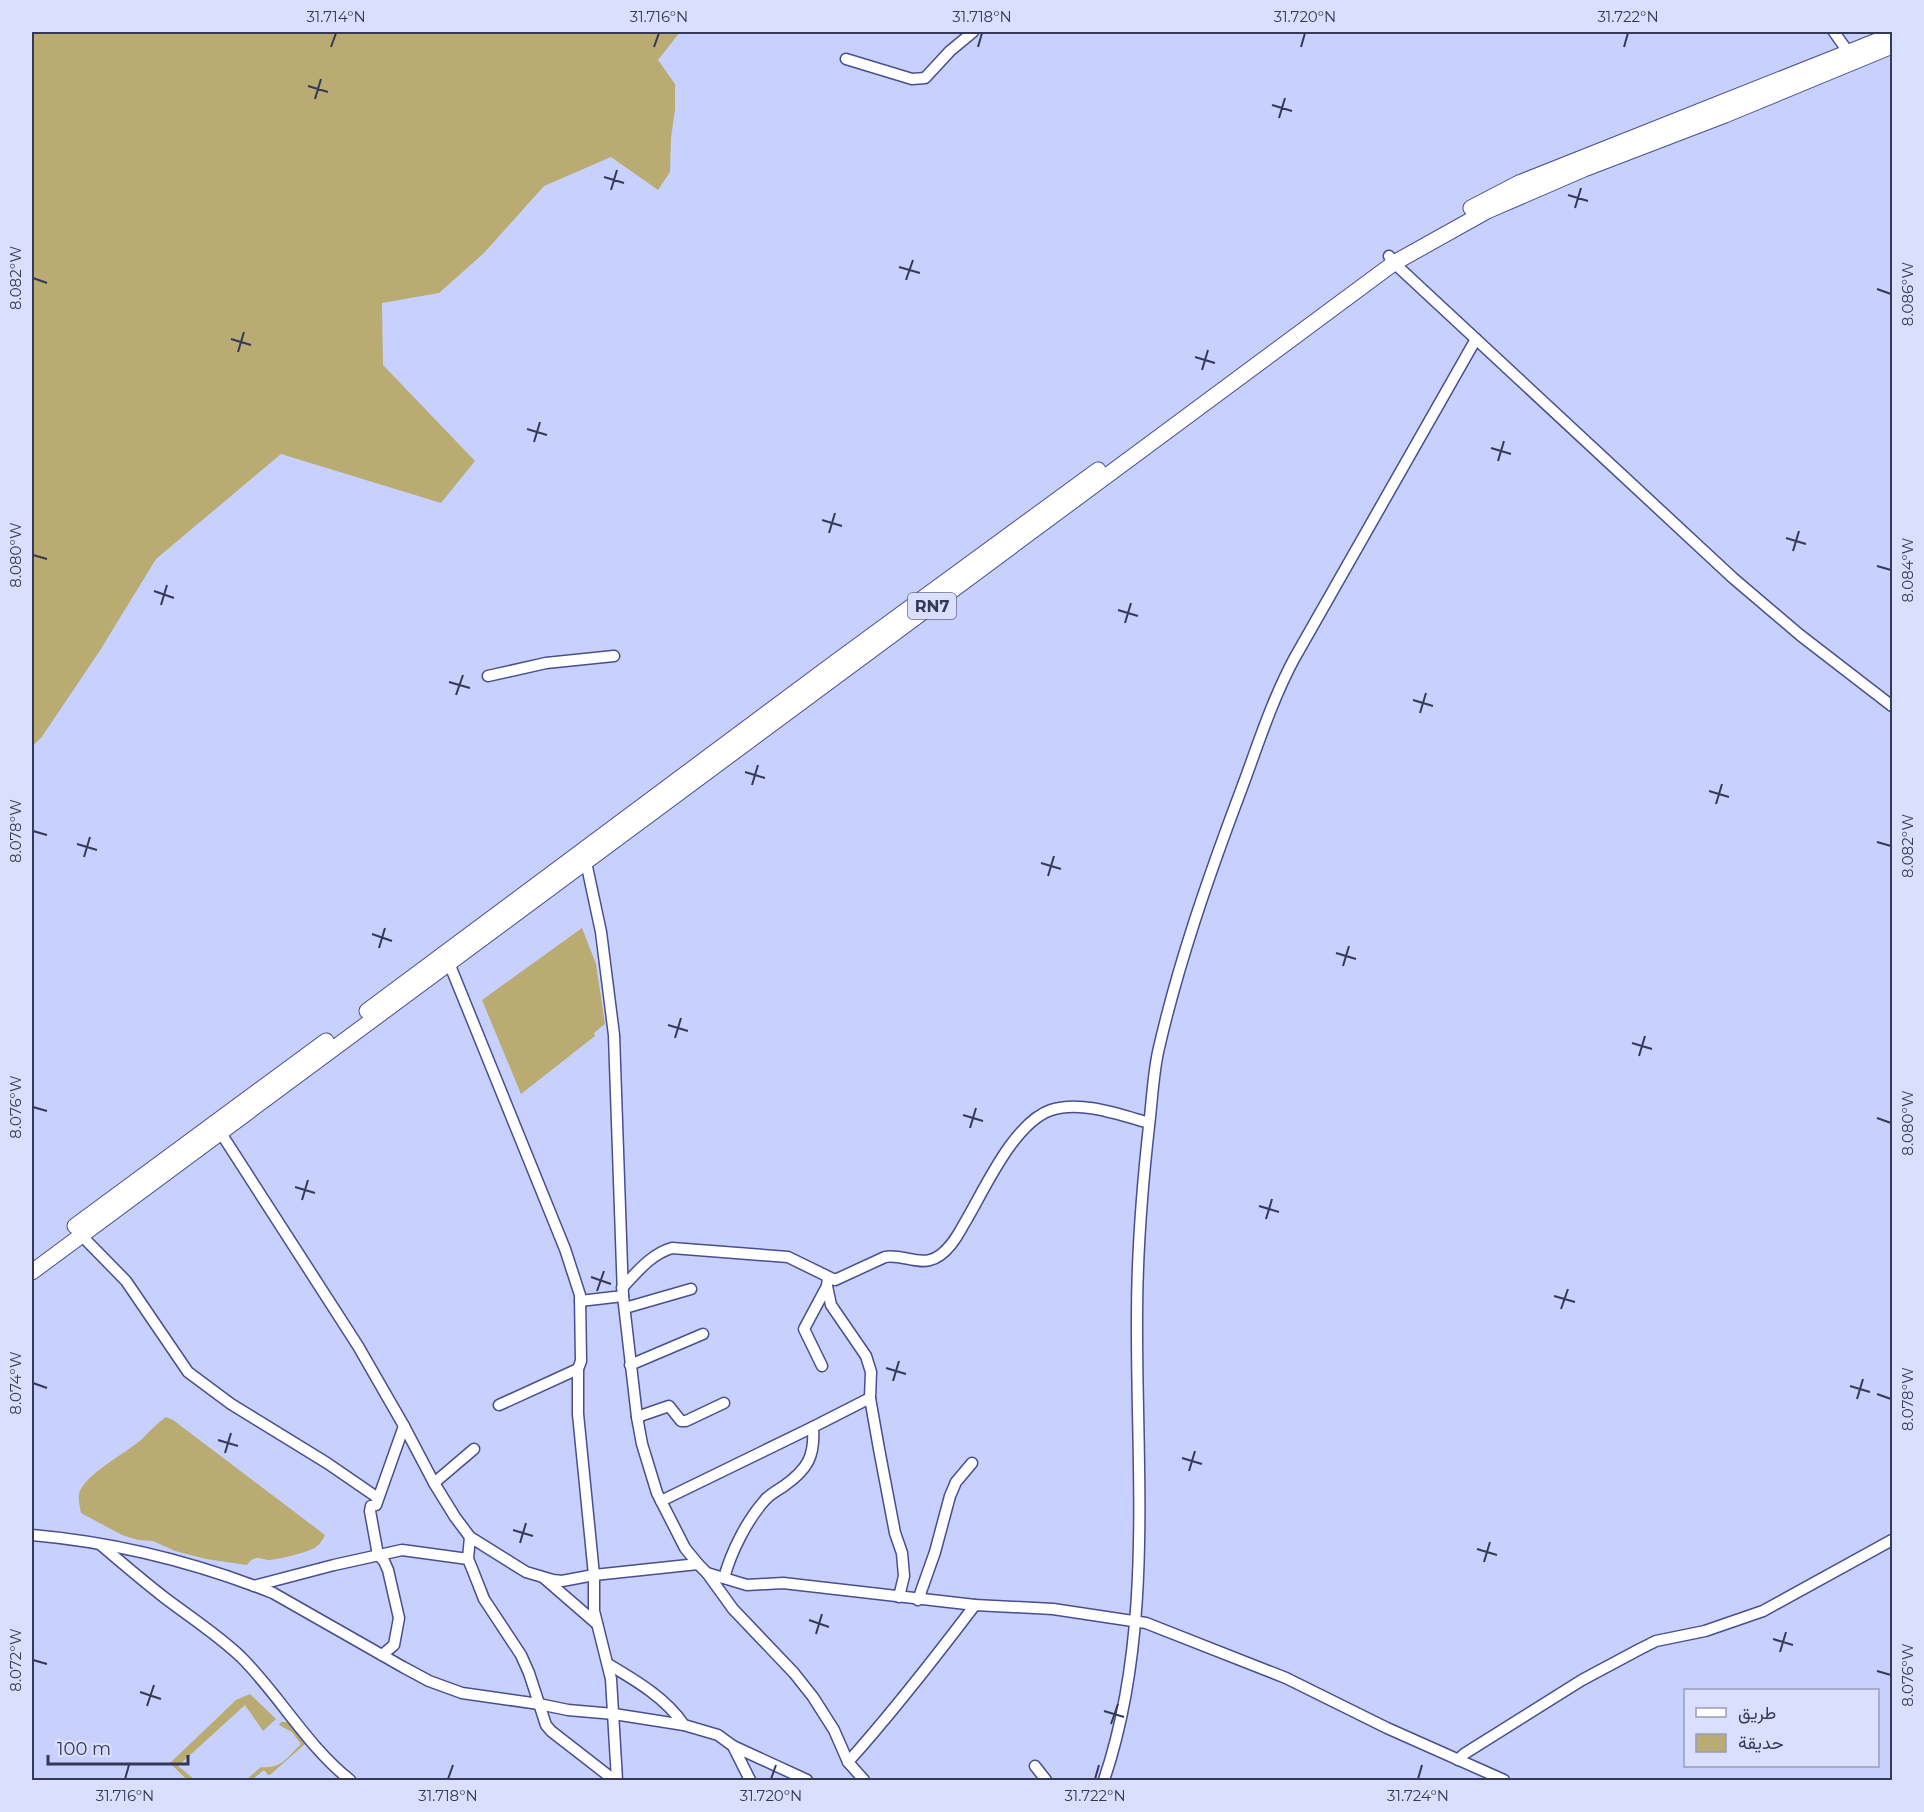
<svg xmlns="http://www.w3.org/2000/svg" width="1924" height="1812" viewBox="0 0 1924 1812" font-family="Montserrat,Vazirmatn,sans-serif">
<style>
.green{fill:#b9ab71}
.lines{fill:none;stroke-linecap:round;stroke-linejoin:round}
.minor-casing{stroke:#474f8f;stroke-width:13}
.highway-casing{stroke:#474f8f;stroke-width:17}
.minor{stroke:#fff;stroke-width:10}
.highway{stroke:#fff;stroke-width:15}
.ticks{fill:none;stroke:#343956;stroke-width:2}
.labels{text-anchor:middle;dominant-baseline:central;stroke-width:5;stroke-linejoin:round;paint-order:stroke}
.shield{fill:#d9dffd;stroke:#666b88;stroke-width:1.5}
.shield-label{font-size:16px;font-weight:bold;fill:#343956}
.neatline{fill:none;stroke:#343956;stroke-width:2}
.ticks-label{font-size:15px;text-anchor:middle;fill:#343956}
</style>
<rect width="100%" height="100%" fill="#c8d1fd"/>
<g class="green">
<polygon points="32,32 680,32 658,60 675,84 675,110 671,138 670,172 658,190 611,157 544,186 483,254 439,293 382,303 383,365 475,461 441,503 281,454 156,559 99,652 41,738 32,746"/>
<polygon points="582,928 596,964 605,1024 594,1033 595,1036 521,1094 482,1000"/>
<path d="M166,1417L173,1420L325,1535C323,1539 320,1544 316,1547C310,1552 276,1560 268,1560C258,1558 255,1555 247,1565L206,1559L175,1551L153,1541L138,1540L122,1535L81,1513C80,1507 78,1499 79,1494C83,1475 128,1452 142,1439C150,1431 156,1424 166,1417Z"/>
<polygon points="250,1694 276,1719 263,1731 245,1705 178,1766 194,1779 193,1780 187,1780 170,1763 236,1700"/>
<path d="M281,1722H289L305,1744L271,1774L268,1775L264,1770L252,1780H246L261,1767C282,1769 287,1757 301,1744L292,1732L279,1725Z"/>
</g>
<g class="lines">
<defs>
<g id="minor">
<polyline points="1834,32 1849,53"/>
<polyline points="846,59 912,79 925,78 950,51 973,32"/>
<polyline points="1389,256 1394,263 1733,578 1800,635 1892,706"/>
<polyline points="488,676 546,663 614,656"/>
<polyline points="586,862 601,932 614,1035 623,1296 637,1417 642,1444 657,1493 685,1548 698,1564 707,1573 747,1585 783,1583 975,1605 1053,1609 1146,1623 1286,1678 1387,1728 1504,1780"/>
<polyline points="449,963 565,1249 580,1295 581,1361 578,1369 578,1414 594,1575 594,1611 611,1679 617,1780"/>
<polyline points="217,1127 358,1346 404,1426 434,1483 455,1517 470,1537 526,1572 553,1580 562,1581 594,1575 698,1564"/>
<polyline points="81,1235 126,1281 188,1372 231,1404 327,1463 378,1498"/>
<polyline points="828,1278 827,1286 831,1305 866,1356 871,1372 870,1398 879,1449 895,1533 902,1553 904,1576 899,1597"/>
<path d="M622,1288C637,1272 651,1254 672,1248L788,1257L835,1280L885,1257C900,1254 916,1264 930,1260C946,1256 957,1237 964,1224C984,1191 1013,1123 1051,1110C1081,1100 1121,1115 1149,1123"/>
<polyline points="580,1301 623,1296"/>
<polyline points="625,1308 691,1289"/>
<polyline points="630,1365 703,1334"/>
<polyline points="822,1366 804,1329 827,1286"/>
<polyline points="499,1405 578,1369"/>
<polyline points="637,1417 669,1406 681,1421 686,1421 724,1403"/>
<polyline points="434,1483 474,1449"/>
<polyline points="661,1501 813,1427"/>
<path d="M32,1535C113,1542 197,1563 273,1593L403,1667L429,1681L462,1693L539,1704L568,1710L614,1714L684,1725L718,1735L733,1746L807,1780"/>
<polyline points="470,1537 468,1559 473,1571 484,1599 521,1655 529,1673 546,1725 551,1731 614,1780"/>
<path d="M101,1545C122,1563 143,1581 165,1598C190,1617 218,1635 241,1657C280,1696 307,1746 350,1780"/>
<polyline points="707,1573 733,1609 794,1673 813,1697 834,1730 848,1762 864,1780"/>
<polyline points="544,1578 597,1624"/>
<path d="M724,1578C731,1552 747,1520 765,1500C770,1494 778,1490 784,1486C808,1469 815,1456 813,1427L870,1398"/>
<polyline points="254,1586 334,1565 402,1550 468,1559"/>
<polyline points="918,1600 935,1552 950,1496 956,1482 972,1463"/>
<polyline points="382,1655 394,1645 399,1618 388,1570 384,1561 378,1555 370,1511 371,1506 376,1505 404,1426"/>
<path d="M608,1664C635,1680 666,1698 684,1725"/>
<polyline points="733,1746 750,1780"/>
<polyline points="1458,1760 1464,1754 1582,1680 1640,1649 1656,1641 1705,1631 1763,1611 1892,1540"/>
<path d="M848,1762C893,1712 934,1659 975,1605"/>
<polyline points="1035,1766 1046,1780"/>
<path d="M1104,1780C1154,1632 1136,1470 1137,1316C1137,1253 1142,1189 1149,1126C1152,1101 1153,1076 1158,1052C1178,964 1208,878 1240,793C1257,748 1271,702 1294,659L1476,339"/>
</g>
<g id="highway">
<polyline points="1471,208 1519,183 1892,35"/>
<polyline points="367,1011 837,661 1098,470"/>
<polyline points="75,1226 326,1041"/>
<polyline points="32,1272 1394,263 1487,211 1584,169 1725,115 1892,46"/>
</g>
</defs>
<use href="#minor" class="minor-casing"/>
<use href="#highway" class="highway-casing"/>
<use href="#minor" class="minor"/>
<use href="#highway" class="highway"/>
</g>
<path class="ticks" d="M331,47L336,33M654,47L659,33M978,47L982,33M1301,47L1305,33M1624,47L1628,33M308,86L328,92M315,99L321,79M1272,105L1292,111M1279,118L1285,98M604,177L624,183M611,190L617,170M1568,195L1588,201M1575,208L1581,188M899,267L920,273M33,278L47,283M906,280L913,260M1877,289L1891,294M231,339L251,345M238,352L244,332M1195,357L1215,363M1202,370L1208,350M527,429L547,435M534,442L540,422M1491,448L1511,454M1498,461L1504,441M822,520L842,526M829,533L835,513M1786,538L1806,544M1793,551L1799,531M33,555L47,559M1877,566L1891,570M154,591L174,598M161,605L167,585M1118,610L1138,616M1125,623L1131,603M449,682L470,688M456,695L463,675M1413,700L1433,706M1420,713L1426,693M745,772L765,778M752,785L758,765M1709,791L1729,797M1716,804L1722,784M33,831L47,835M1877,842L1891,846M77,844L97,850M84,857L90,837M1041,863L1061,869M1048,876L1054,856M372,934L392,941M379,948L385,928M1336,953L1356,959M1343,966L1349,946M668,1025L688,1031M675,1038L681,1018M1632,1043L1652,1049M1639,1056L1645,1036M33,1107L47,1111M963,1115L983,1121M1877,1118L1891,1123M970,1128L976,1108M295,1187L315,1193M302,1200L308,1180M1259,1206L1279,1212M1266,1219L1272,1199M591,1277L611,1284M597,1291L604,1271M1554,1296L1575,1302M1561,1309L1568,1289M886,1368L906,1374M893,1381L899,1361M33,1383L47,1388M1850,1386L1870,1392M1877,1394L1891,1399M1857,1399L1863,1379M218,1440L238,1446M225,1453L231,1433M1182,1458L1202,1464M1189,1471L1195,1451M513,1530L533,1536M520,1543L526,1523M1477,1549L1497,1555M1484,1562L1490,1542M809,1620L829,1627M816,1634L822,1614M1773,1639L1793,1645M1780,1652L1786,1632M33,1660L47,1664M1877,1671L1891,1675M140,1692L161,1699M147,1706L154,1685M1104,1711L1124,1717M1111,1724L1118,1704M125,1779L129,1765M448,1779L453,1765M771,1779L776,1765M1095,1779L1099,1765M1418,1779L1422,1765"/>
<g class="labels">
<rect class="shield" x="908" y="593" width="48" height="26" rx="4.5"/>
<g class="shield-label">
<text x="932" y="606">RN7</text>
</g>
</g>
<rect width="1924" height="1812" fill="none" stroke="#d9dffd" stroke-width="66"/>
<rect x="1684" y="1689" width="195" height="78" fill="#d9dffd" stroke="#979dba" stroke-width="1.5"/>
<rect x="1696" y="1708" width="30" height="9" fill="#ffffff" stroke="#979dba" stroke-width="1.5"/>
<text x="1738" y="1719" font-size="18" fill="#343956">طريق</text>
<rect x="1696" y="1734" width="30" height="18" fill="#b9ab71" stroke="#979dba" stroke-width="1.5"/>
<text x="1738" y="1749" font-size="18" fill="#343956">حديقة</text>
<path d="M48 1755v9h140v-9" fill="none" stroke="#343956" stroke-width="3"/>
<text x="57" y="1755" font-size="18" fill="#343956" stroke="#d9dffd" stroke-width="4.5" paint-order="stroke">100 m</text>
<rect x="33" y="33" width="1858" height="1746" class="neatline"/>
<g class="ticks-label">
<text x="336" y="22">31.714°N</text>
<text x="659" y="22">31.716°N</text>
<text x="982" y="22">31.718°N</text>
<text x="1305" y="22">31.720°N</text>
<text x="1628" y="22">31.722°N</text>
<text transform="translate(16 278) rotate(-90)" y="5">8.082°W</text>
<text transform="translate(1908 294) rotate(-90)" y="5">8.086°W</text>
<text transform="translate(16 555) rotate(-90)" y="5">8.080°W</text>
<text transform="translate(1908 570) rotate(-90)" y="5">8.084°W</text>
<text transform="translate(16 831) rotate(-90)" y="5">8.078°W</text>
<text transform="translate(1908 846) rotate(-90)" y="5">8.082°W</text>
<text transform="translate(16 1107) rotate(-90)" y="5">8.076°W</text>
<text transform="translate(1908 1123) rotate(-90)" y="5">8.080°W</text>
<text transform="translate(16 1383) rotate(-90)" y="5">8.074°W</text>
<text transform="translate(1908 1399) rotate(-90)" y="5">8.078°W</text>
<text transform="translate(16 1660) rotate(-90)" y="5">8.072°W</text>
<text transform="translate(1908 1675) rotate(-90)" y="5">8.076°W</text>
<text x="125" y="1801">31.716°N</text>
<text x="448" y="1801">31.718°N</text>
<text x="771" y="1801">31.720°N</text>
<text x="1095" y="1801">31.722°N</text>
<text x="1418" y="1801">31.724°N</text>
</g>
</svg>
